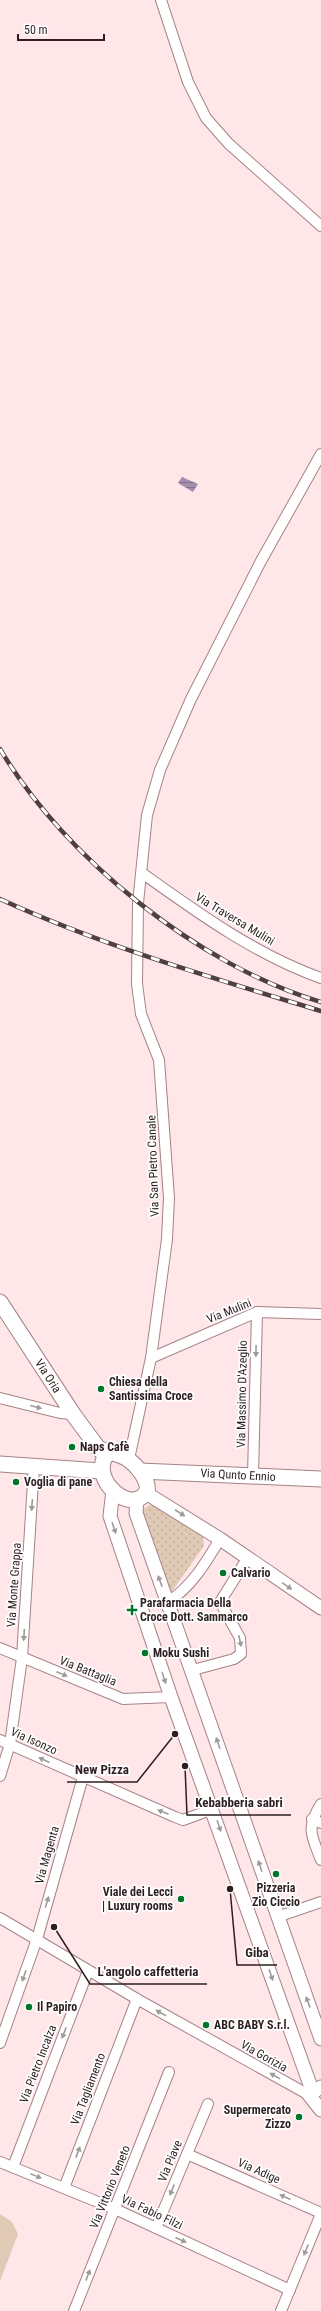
<svg xmlns="http://www.w3.org/2000/svg" width="321" height="2311" viewBox="0 0 321 2311" font-family="'Roboto Condensed',sans-serif">
<style>
.green{fill:url(#green-dots)}
.pitch{fill:#e1cab5}
.water{fill:url(#water-rules)}
.lines{fill:none;stroke-linecap:round;stroke-linejoin:round}
.minor-casing{stroke:#a58285;stroke-width:12}
.tertiary-casing{stroke:#a58285;stroke-width:15}
.secondary-casing{stroke:#a58285;stroke-width:17}
.minor{stroke:#fff;stroke-width:10}
.tertiary{stroke:#fff;stroke-width:13}
.secondary{stroke:#fff;stroke-width:15}
.rail-casing{stroke:#4f3f41;stroke-width:4.5}
.rail{stroke:#fff;stroke-width:3;stroke-dasharray:9;stroke-linecap:butt}
.oneway{fill:#a09a9b}
.poi-dot{fill:#00762b;stroke:#fff;stroke-width:1.5}
.labels{text-anchor:middle;dominant-baseline:central;stroke-width:3.5;stroke-linejoin:round;paint-order:stroke}
.street-label{font-size:12px;fill:#2d1f21;stroke:#fff}
.poi-label{font-size:12px;font-weight:bold;fill:#2d1f21;stroke:#fff;text-anchor:start}
.leader{fill:none;stroke:#2d1f21;stroke-width:1.5}
.callout-dot{fill:#2d1f21;stroke:#fff;stroke-width:1.5}
.callout-label{font-size:13px;text-anchor:middle;font-weight:bold;fill:#2d1f21;stroke:#fff;stroke-width:3.5;stroke-linejoin:round;paint-order:stroke}
</style>
<defs>
<pattern id="green-dots" width="8" height="8" patternUnits="userSpaceOnUse"><rect width="8" height="8" fill="#e1cab5"/><path d="M2 2h.1M6 6h.1" fill="none" stroke="#c1ad9b" stroke-width="1.8" stroke-linecap="round"/></pattern>
<pattern id="water-rules" width="6" height="5" patternUnits="userSpaceOnUse"><rect width="6" height="5" fill="#a28daa"/><path d="M0 2.5h6" fill="none" stroke="#84738a"/></pattern>
</defs>
<rect width="100%" height="100%" fill="#ffe7e9"/>
<polygon class="green" points="154,1502 203,1537 204,1546 170,1594 142,1516 142,1510"/>
<polygon class="pitch" points="0,2214 12,2222 18,2234 0,2281"/>
<polygon class="water" points="182,477 198,484 193,492 178,483"/>
<g class="lines">
<defs>
<g id="minor">
<polyline points="161,0 188,82 206,118 229,144 321,226"/>
<path d="M142,873C198,913 256,955 321,978"/>
<polyline points="151,1358 257,1312 321,1314"/>
<polyline points="0,1398 60,1413 73,1414"/>
<polyline points="129,1459 151,1358 167,1239 169,1198 159,1060 141,1014 137,984 138,903 147,815 160,770 191,699 261,561 321,454"/>
<polyline points="253,1476 257,1312"/>
<path d="M168,1602C192,1586 205,1564 220,1539"/>
<polyline points="0,1648 123,1699 171,1697"/>
<polyline points="193,1670 234,1659 241,1654 240,1638 220,1602 247,1559"/>
<polyline points="0,1740 175,1817 183,1820 213,1809"/>
<polyline points="0,1776 10,1744 22,1658 34,1466"/>
<path d="M321,1804C306,1828 311,1835 321,1860"/>
<polyline points="312,1819 321,1823"/>
<polyline points="277,1917 321,1902"/>
<polyline points="0,1918 137,1999 309,2095"/>
<polyline points="0,2043 37,1939 83,1777"/>
<polyline points="187,2154 321,2213"/>
<polyline points="0,2162 115,2209 290,2290"/>
<polyline points="13,2167 88,1971"/>
<polyline points="64,2188 137,1999"/>
<polyline points="156,2228 208,2104"/>
<polyline points="74,2311 169,2072"/>
<polyline points="281,2311 321,2214"/>
</g>
<g id="tertiary">
<polyline points="113,1490 110,1516 171,1697 313,2093"/>
<polyline points="146,1493 220,1539 321,1608"/>
<polyline points="137,1500 136,1513 321,2039"/>
<polyline points="321,2087 309,2095 321,2110"/>
</g>
<g id="secondary">
<polyline points="0,1302 73,1414 98,1448 106,1456"/>
<path d="M98,1448C108,1453 120,1453 129,1460C136,1465 145,1476 147,1485C148,1489 147,1493 143,1496C125,1512 88,1475 108,1453"/>
<polyline points="0,1464 101,1471"/>
<polyline points="140,1471 321,1479"/>
</g>
</defs>
<use href="#minor" class="minor-casing"/>
<use href="#tertiary" class="tertiary-casing"/>
<use href="#secondary" class="secondary-casing"/>
<use href="#minor" class="minor"/>
<use href="#tertiary" class="tertiary"/>
<use href="#secondary" class="secondary"/>
<defs>
<g id="rail">
<path d="M0,749C65,858 199,966 321,1002"/>
<path d="M0,899C103,946 213,978 321,1011"/>
</g>
</defs>
<use href="#rail" class="rail-casing"/>
<use href="#rail" class="rail"/>
</g>
<defs><path id="oneway-solid" d="M-6-.8H1V-3.2L6.5 0L1 3.2V.8H-6Z"/></defs>
<g class="oneway">
<use href="#oneway-solid" transform="translate(256 1351) rotate(91)"/>
<use href="#oneway-solid" transform="translate(36 1407) rotate(15)"/>
<use href="#oneway-solid" transform="translate(32 1505) rotate(94)"/>
<use href="#oneway-solid" transform="translate(180 1513) rotate(33)"/>
<use href="#oneway-solid" transform="translate(114 1528) rotate(71)"/>
<use href="#oneway-solid" transform="translate(160 1581) rotate(-110)"/>
<use href="#oneway-solid" transform="translate(287 1586) rotate(34)"/>
<use href="#oneway-solid" transform="translate(24 1635) rotate(94)"/>
<use href="#oneway-solid" transform="translate(240 1641) rotate(78)"/>
<use href="#oneway-solid" transform="translate(62 1674) rotate(22)"/>
<use href="#oneway-solid" transform="translate(164 1678) rotate(71)"/>
<use href="#oneway-solid" transform="translate(218 1743) rotate(-109)"/>
<use href="#oneway-solid" transform="translate(44 1760) rotate(-156)"/>
<use href="#oneway-solid" transform="translate(163 1812) rotate(-157)"/>
<use href="#oneway-solid" transform="translate(219 1826) rotate(71)"/>
<use href="#oneway-solid" transform="translate(260 1866) rotate(-109)"/>
<use href="#oneway-solid" transform="translate(47 1902) rotate(-74)"/>
<use href="#oneway-solid" transform="translate(271 1975) rotate(71)"/>
<use href="#oneway-solid" transform="translate(24 1976) rotate(110)"/>
<use href="#oneway-solid" transform="translate(308 2002) rotate(-110)"/>
<use href="#oneway-solid" transform="translate(161 2013) rotate(-151)"/>
<use href="#oneway-solid" transform="translate(64 2033) rotate(111)"/>
<use href="#oneway-solid" transform="translate(275 2076) rotate(-151)"/>
<use href="#oneway-solid" transform="translate(78 2152) rotate(-69)"/>
<use href="#oneway-solid" transform="translate(36 2176) rotate(22)"/>
<use href="#oneway-solid" transform="translate(172 2190) rotate(113)"/>
<use href="#oneway-solid" transform="translate(285 2197) rotate(-156)"/>
<use href="#oneway-solid" transform="translate(181 2240) rotate(25)"/>
<use href="#oneway-solid" transform="translate(306 2250) rotate(112)"/>
<use href="#oneway-solid" transform="translate(88 2275) rotate(-69)"/>
</g>
<g class="poi-dot">
<circle cx="101" cy="1389" r="4"/>
<circle cx="72" cy="1447" r="4"/>
<circle cx="16" cy="1482" r="4"/>
<circle cx="223" cy="1573" r="4"/>
<path d="M130 1604h4v4h4v4h-4v4h-4v-4h-4v-4h4z"/>
<circle cx="145" cy="1653" r="4"/>
<circle cx="276" cy="1874" r="4"/>
<circle cx="181" cy="1899" r="4"/>
<circle cx="29" cy="2007" r="4"/>
<circle cx="206" cy="2025" r="4"/>
<circle cx="299" cy="2117" r="4"/>
</g>
<g class="labels">
<g class="street-label">
<text transform="translate(235 919) rotate(31)">Via Traversa Mulini</text>
<text transform="translate(153 1166) rotate(-92)">Via San Pietro Canale</text>
<text transform="translate(229 1311) rotate(-22)">Via Mulini</text>
<text transform="translate(48 1376) rotate(57)">Via Oria</text>
<text transform="translate(242 1394) rotate(-89)">Via Massimo D'Azeglio</text>
<text transform="translate(238 1475) rotate(3)">Via Qunto Ennio</text>
<text transform="translate(14 1585) rotate(-86)">Via Monte Grappa</text>
<text transform="translate(88 1671) rotate(22)">Via Battaglia</text>
<text transform="translate(34 1741) rotate(24)">Via Isonzo</text>
<text transform="translate(47 1855) rotate(-74)">Via Magenta</text>
<text transform="translate(264 2056) rotate(29)">Via Gorizia</text>
<text transform="translate(38 2064) rotate(-69)">Via Pietro Incalza</text>
<text transform="translate(88 2089) rotate(-69)">Via Tagliamento</text>
<text transform="translate(170 2161) rotate(-67)">Via Piave</text>
<text transform="translate(259 2171) rotate(24)">Via Adige</text>
<text transform="translate(110 2187) rotate(-68)">Via Vittorio Veneto</text>
<text transform="translate(152 2212) rotate(25)">Via Fabio Filzi</text>
</g>
<g class="poi-label">
<text x="109" y="1382">Chiesa della<tspan x="109" dy="14">Santissima Croce</tspan></text>
<text x="80" y="1447">Naps Cafè</text>
<text x="24" y="1482">Voglia di pane</text>
<text x="231" y="1573">Calvario</text>
<text x="140" y="1603">Parafarmacia Della<tspan x="140" dy="14">Croce Dott. Sammarco</tspan></text>
<text x="153" y="1653">Moku Sushi</text>
<text x="276" y="1888" text-anchor="middle">Pizzeria<tspan x="276" dy="14">Zio Ciccio</tspan></text>
<text x="173" y="1892" text-anchor="end">Viale dei Lecci<tspan x="173" dy="14">| Luxury rooms</tspan></text>
<text x="37" y="2007">Il Papiro</text>
<text x="214" y="2025">ABC BABY S.r.l.</text>
<text x="291" y="2110" text-anchor="end">Supermercato<tspan x="291" dy="14">Zizzo</tspan></text>
</g>
</g>
<path class="leader" d="M175 1734L137 1782H67M185 1766L187 1815H291M230 1889L237 1965H277M54 1927L90 1984H207"/>
<g class="callout-dot">
<circle cx="175" cy="1734" r="4"/>
<circle cx="185" cy="1766" r="4"/>
<circle cx="230" cy="1889" r="4"/>
<circle cx="54" cy="1927" r="4"/>
</g>
<g class="callout-label">
<text x="102" y="1774">New Pizza</text>
<text x="239" y="1807">Kebabberia sabri</text>
<text x="257" y="1957">Giba</text>
<text x="148" y="1976">L'angolo caffetteria</text>
</g>
<path d="M18 34v6h86v-6" fill="none" stroke="#2d1f21" stroke-width="2"/>
<text x="24" y="34" font-size="12" fill="#2d1f21" stroke="#ffffff" stroke-width="3" paint-order="stroke">50 m</text>
</svg>
